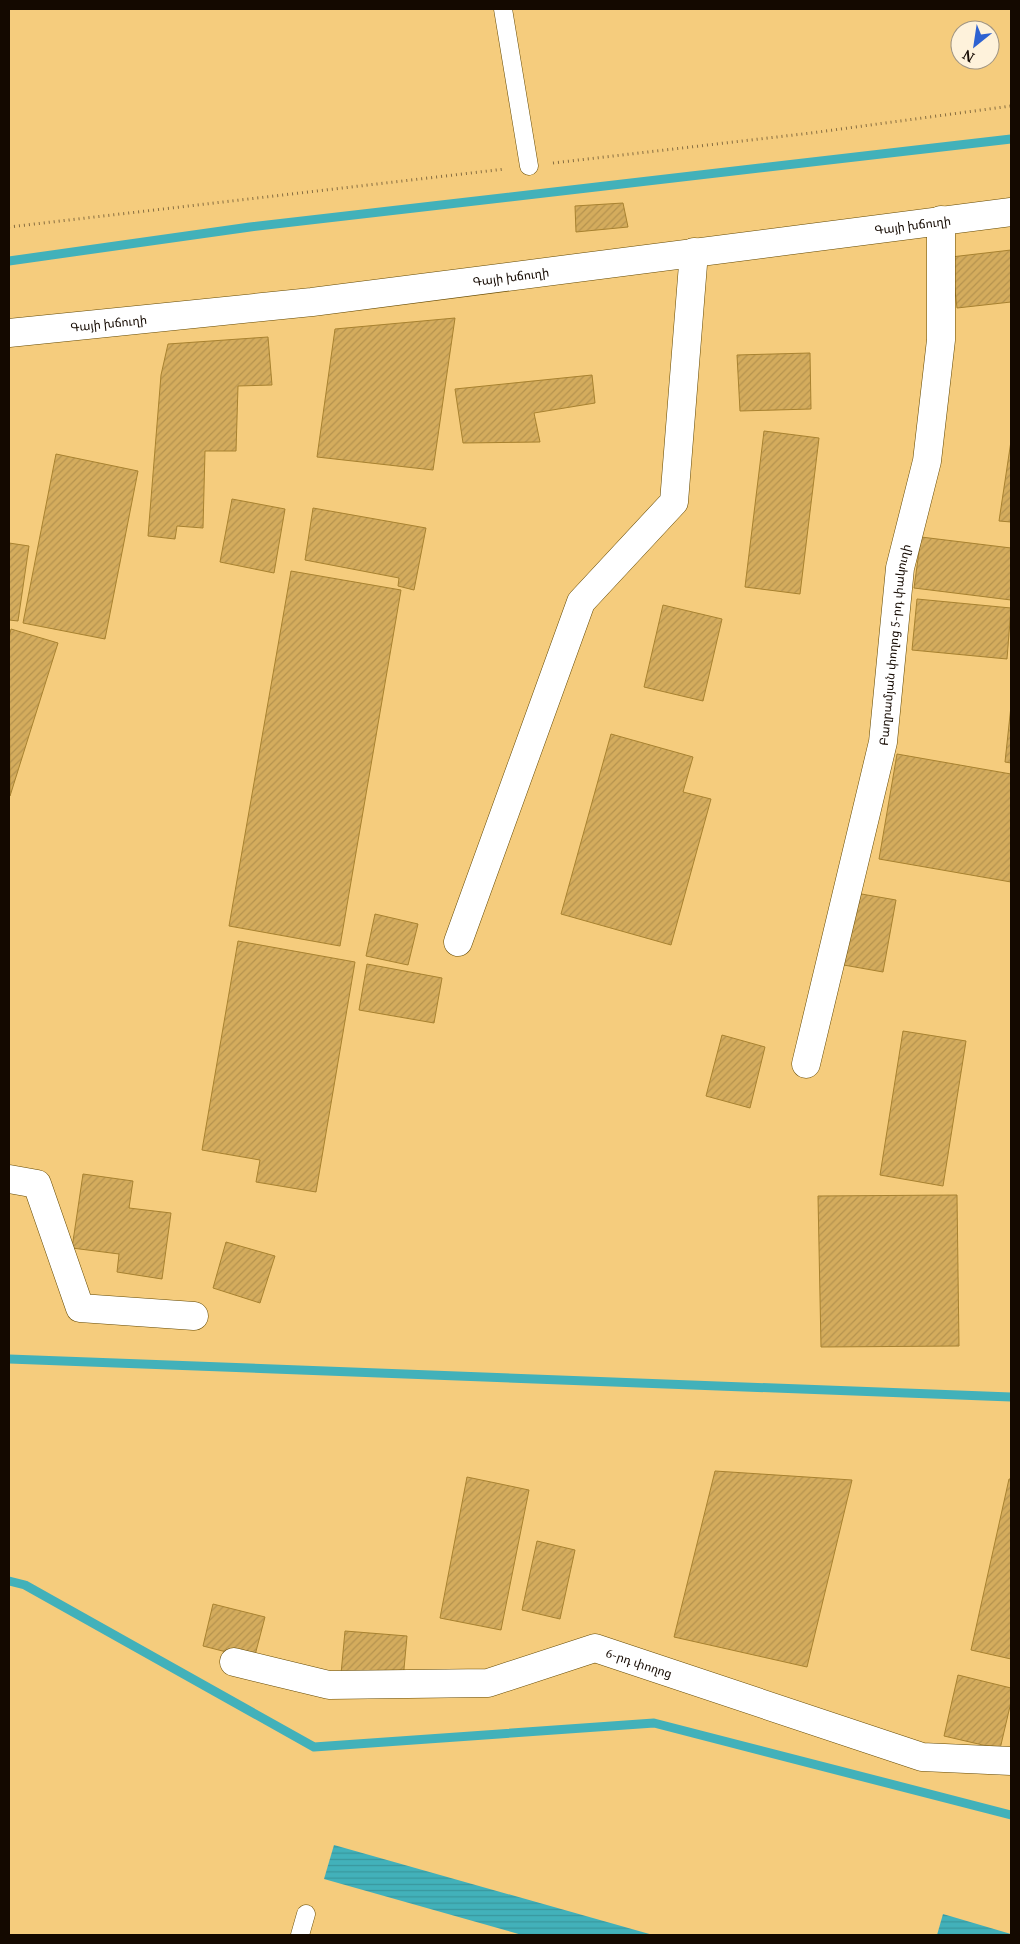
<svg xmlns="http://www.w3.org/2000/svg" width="1020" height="1944" viewBox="0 0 1020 1944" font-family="'PT Serif','Noto Sans Armenian',serif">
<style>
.water{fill:url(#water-rules)}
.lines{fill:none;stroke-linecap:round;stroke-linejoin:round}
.stream{stroke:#42b1ba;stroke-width:9}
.building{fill:url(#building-hatch);stroke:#a88230}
.lane-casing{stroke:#654901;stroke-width:19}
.street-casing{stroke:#654901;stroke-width:29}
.secondary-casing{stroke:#654901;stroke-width:29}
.path{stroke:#876d40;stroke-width:3;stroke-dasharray:1 4;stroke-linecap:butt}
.lane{stroke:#fff;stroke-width:18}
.street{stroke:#fff;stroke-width:28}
.secondary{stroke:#fff;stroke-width:28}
.labels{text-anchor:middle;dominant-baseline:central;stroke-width:5;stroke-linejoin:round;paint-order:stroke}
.street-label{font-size:12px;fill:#140900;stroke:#fef2db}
</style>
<defs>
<pattern id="water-rules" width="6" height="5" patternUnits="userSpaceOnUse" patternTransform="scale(1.25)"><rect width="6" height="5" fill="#42b1ba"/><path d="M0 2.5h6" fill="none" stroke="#39979e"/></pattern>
<pattern id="building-hatch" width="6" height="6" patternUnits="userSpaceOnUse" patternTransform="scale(1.25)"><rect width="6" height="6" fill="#d4ac5d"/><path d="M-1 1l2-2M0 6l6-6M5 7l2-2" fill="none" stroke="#b5934f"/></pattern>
</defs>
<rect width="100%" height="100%" fill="#f5cc7d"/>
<g class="water">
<polygon points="334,1845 653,1935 522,1935 324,1879"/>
<polygon points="943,1914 1011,1934 1011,1935 937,1935"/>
</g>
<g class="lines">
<g class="stream">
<polyline points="9,261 250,227 1011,139"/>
<polyline points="9,1359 1011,1397"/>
<polyline points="9,1581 25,1585 314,1747 654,1723 1011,1815"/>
</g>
</g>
<g class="building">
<polygon points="623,203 628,227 576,232 575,206"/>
<polygon points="1011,250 1011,302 957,308 951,257"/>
<polygon points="455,318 433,470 317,457 335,329"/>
<polygon points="268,337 272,385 238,386 236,451 205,451 203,528 177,526 175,539 148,536 161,375 168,344"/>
<polygon points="810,353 811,409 740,411 737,355"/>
<polygon points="592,375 595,403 534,413 540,442 463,443 455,389"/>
<polygon points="764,431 819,438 800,594 745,587"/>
<polygon points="1011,441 1011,522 999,521"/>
<polygon points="56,454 138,471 105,639 23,623"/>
<polygon points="232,499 285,509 274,573 220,562"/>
<polygon points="313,508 426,528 414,590 398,586 399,578 305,560"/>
<polygon points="921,537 1011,548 1011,600 914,588"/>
<polygon points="9,543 29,546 18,621 9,620"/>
<polygon points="291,571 401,590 340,946 229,926"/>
<polygon points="917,599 1011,608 1007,659 912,650"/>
<polygon points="663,605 722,619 703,701 644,687"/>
<polygon points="11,629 58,643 10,796 9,637"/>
<polygon points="1011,706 1011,763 1005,762"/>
<polygon points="611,734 693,757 683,792 711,799 671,945 561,914"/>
<polygon points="897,754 1011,774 1011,882 879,859"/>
<polygon points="850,892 896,900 883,972 838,964"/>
<polygon points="375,914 418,924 408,965 366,956"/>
<polygon points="238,941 355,962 316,1192 256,1182 260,1160 202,1150"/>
<polygon points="367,964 442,978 434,1023 359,1010"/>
<polygon points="903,1031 966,1041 943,1186 880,1175"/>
<polygon points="722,1035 765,1047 750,1108 706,1096"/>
<polygon points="83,1174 133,1181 129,1208 171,1213 162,1279 117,1272 119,1254 72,1248"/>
<polygon points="957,1195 959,1346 821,1347 818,1196"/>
<polygon points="226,1242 275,1256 260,1303 213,1288"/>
<polygon points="715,1471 852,1480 807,1667 674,1637"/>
<polygon points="467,1477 529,1490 501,1630 440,1618"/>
<polygon points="1009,1479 1011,1479 1011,1659 971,1650"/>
<polygon points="537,1541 575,1550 560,1619 522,1610"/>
<polygon points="213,1604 265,1617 254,1659 203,1646"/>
<polygon points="345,1631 407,1636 403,1680 341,1674"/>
<polygon points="958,1675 1011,1688 1011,1702 1000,1749 944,1736"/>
</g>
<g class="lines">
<defs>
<g id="lane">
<polyline points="503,9 529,166"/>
<polyline points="300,1935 306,1914"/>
</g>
<g id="street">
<polyline points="458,942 581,602 674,502 694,252"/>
<path id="s1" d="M806,1064L883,742L900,568L927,461L941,340V220"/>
<polyline points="9,1179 37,1184 80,1308 194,1316"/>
<path id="s2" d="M234,1662L329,1685L488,1683L595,1648L922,1757L1011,1761"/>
</g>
<g id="secondary">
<path id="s3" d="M9,333L312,302L1011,212"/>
</g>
</defs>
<use href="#lane" class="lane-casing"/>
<use href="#street" class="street-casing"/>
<use href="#secondary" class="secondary-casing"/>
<g class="path">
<polyline points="553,163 811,133 1011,106"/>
<polyline points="9,227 505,169"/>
</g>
<use href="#lane" class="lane"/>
<use href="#street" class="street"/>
<use href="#secondary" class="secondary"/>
</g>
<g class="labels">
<g class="street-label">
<text stroke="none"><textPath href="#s3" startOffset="910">Գայի խճուղի</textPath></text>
<text stroke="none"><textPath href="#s3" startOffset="505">Գայի խճուղի</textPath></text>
<text stroke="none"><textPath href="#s3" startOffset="100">Գայի խճուղի</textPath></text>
<text stroke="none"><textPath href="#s1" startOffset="429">Բաղրամյան փողոց 5-րդ փակուղի</textPath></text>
<text stroke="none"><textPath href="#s2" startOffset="416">6-րդ փողոց</textPath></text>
</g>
</g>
<rect width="1020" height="1944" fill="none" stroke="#140900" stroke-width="20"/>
<g transform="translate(975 45) rotate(210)"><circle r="24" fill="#fef2db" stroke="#a09583"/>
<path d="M0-4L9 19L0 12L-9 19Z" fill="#2e62d1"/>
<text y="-8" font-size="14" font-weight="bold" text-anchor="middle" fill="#140900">N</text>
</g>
</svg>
